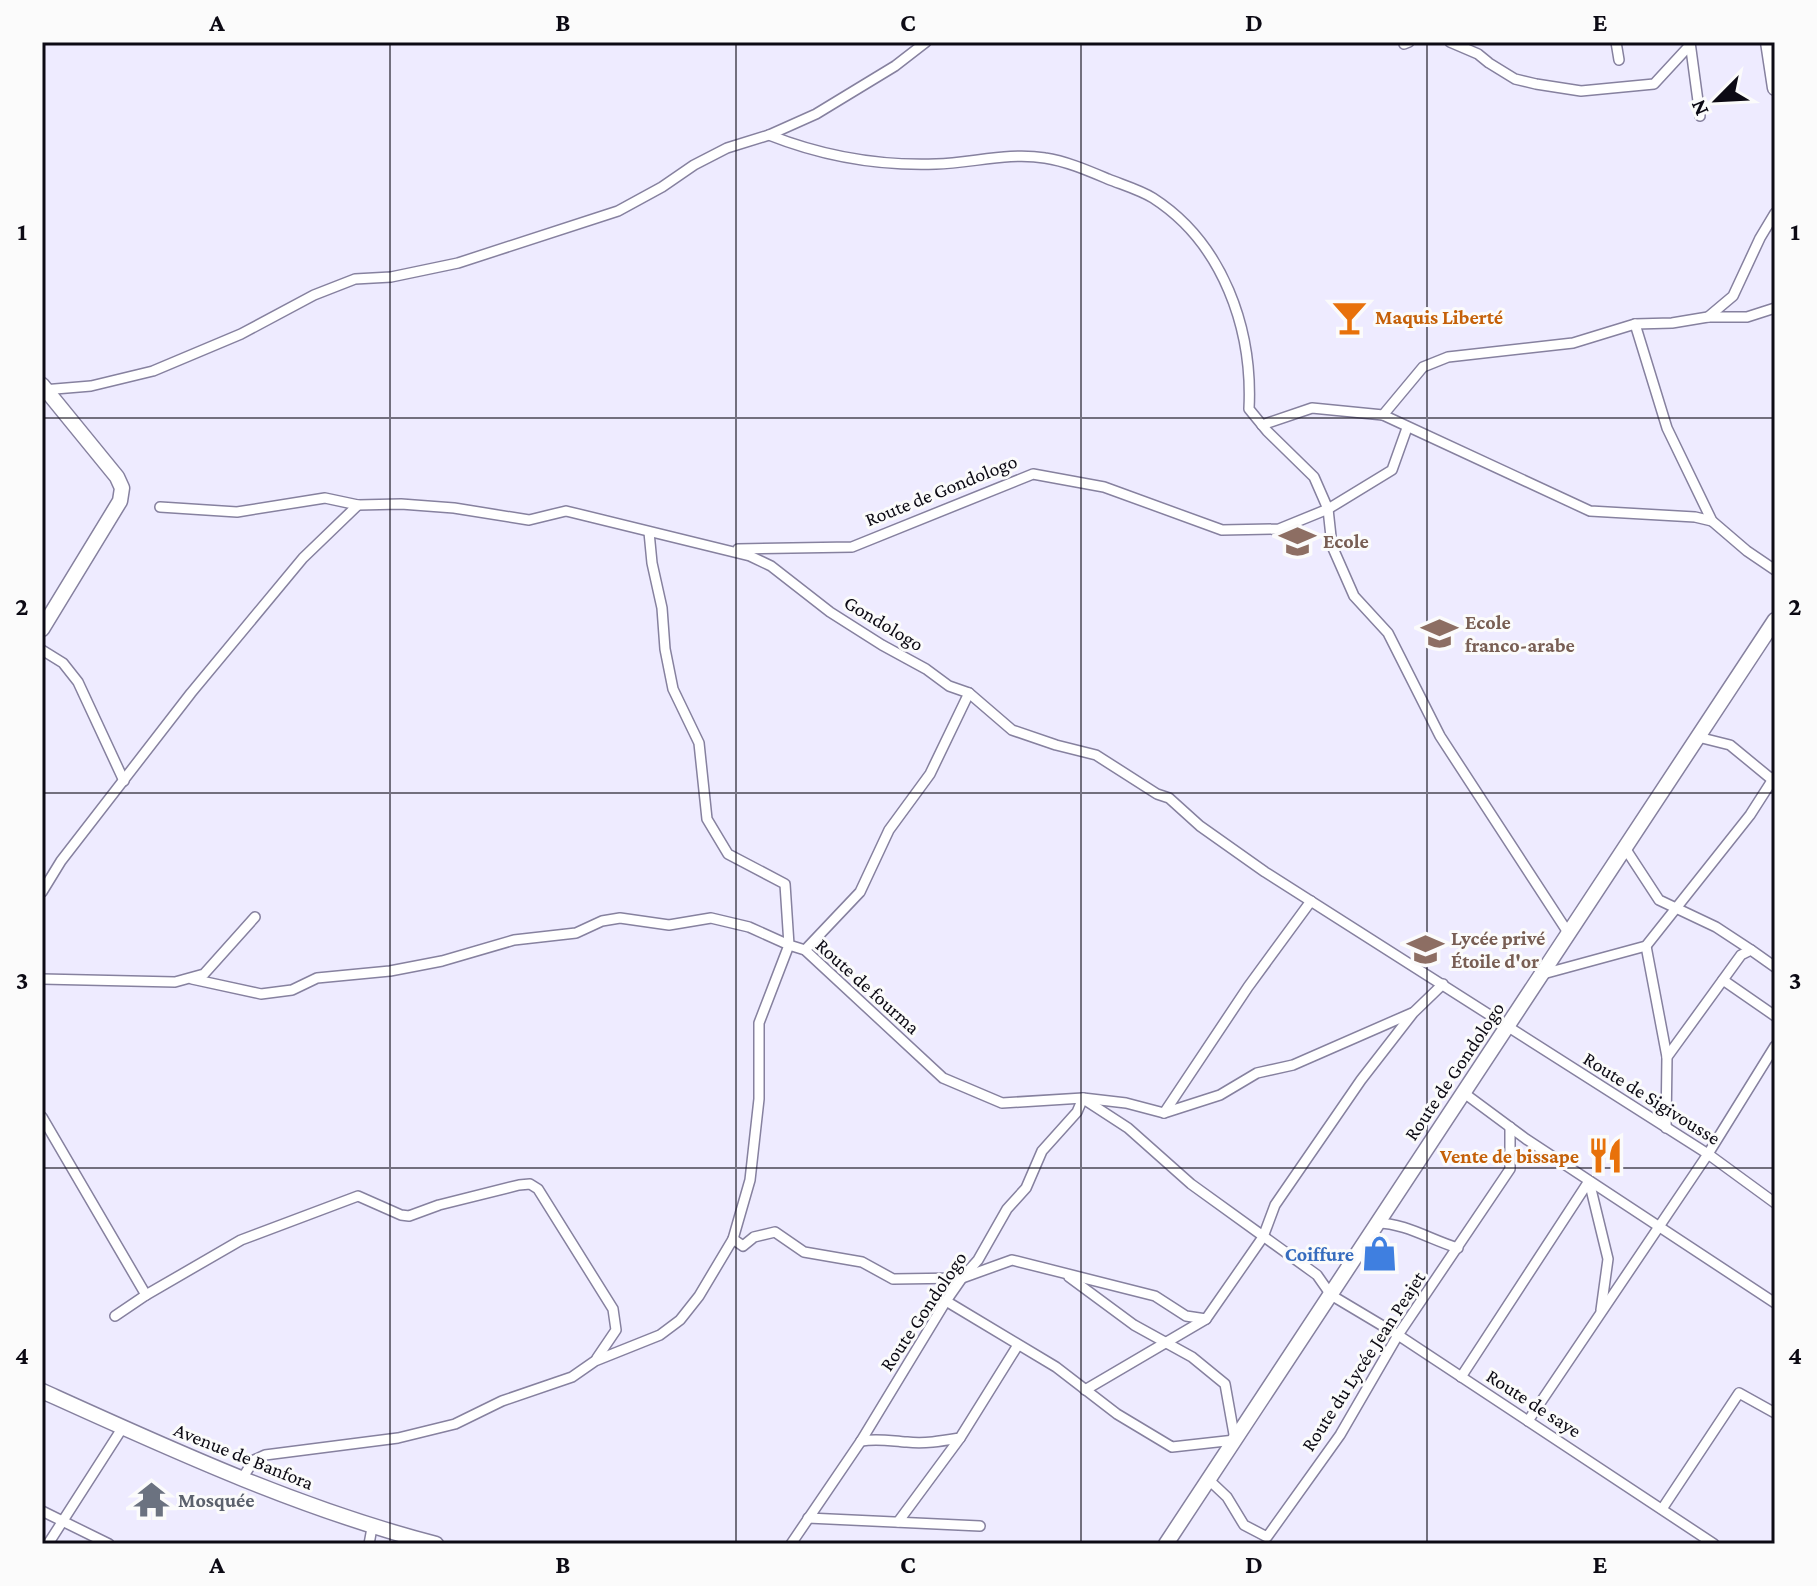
<svg xmlns="http://www.w3.org/2000/svg" width="1817" height="1586" viewBox="0 0 1817 1586" font-family="'Crimson Pro',serif">
<style>
.lines{fill:none;stroke-linecap:round;stroke-linejoin:round}
.street-casing{stroke:#86819f;stroke-width:12}
.secondary-casing{stroke:#86819f;stroke-width:17}
.street{stroke:#fff;stroke-width:9}
.secondary{stroke:#fff;stroke-width:14}
.grid{fill:none;stroke:#0c0a14;stroke-width:2;stroke-opacity:0.55}
.labels{text-anchor:middle;dominant-baseline:central;stroke-width:6;stroke-linejoin:round;paint-order:stroke}
.food-label{font-size:20px;font-weight:bold;fill:#c56008;stroke:#fbfbfb;text-anchor:start}
.street-label{font-size:20px;fill:#0c0a14;stroke:#fbfbfb}
.education-label{font-size:20px;font-weight:bold;fill:#785e54;stroke:#fbfbfb;text-anchor:start}
.shop-label{font-size:20px;font-weight:bold;fill:#366cbe;stroke:#fbfbfb;text-anchor:end}
.worship-label{font-size:20px;font-weight:bold;fill:#5b616d;stroke:#fbfbfb;text-anchor:start}
.neatline{fill:none;stroke:#0c0a14;stroke-width:3}
.grid-label{font-size:26px;text-anchor:middle;font-weight:bold;fill:#0c0a14}
</style>
<rect width="100%" height="100%" fill="#eeebff"/>
<g class="lines">
<defs>
<g id="street">
<polyline points="1450,42 1478,54 1489,63 1515,79 1536,84 1581,91 1654,84 1690,45"/>
<polyline points="1616,42 1619,60"/>
<polyline points="1690,42 1700,116"/>
<polyline points="1404,44 1409,42"/>
<path d="M769,135C822,156 879,166 936,164C972,163 1009,152 1045,158C1066,161 1089,171 1108,179C1123,185 1140,190 1153,198C1223,243 1253,329 1249,409L1267,431L1314,477L1328,509L1332,546L1354,596L1388,633L1440,736L1569,934"/>
<polyline points="1708,317 1747,317 1775,308"/>
<polyline points="1635,324 1667,428 1712,521 1747,551 1775,570"/>
<polyline points="43,390 91,386 153,371 241,334 314,295 355,279 391,277 458,263 618,211 662,187 694,165 727,148 769,135 816,114 895,66 926,42"/>
<polyline points="1383,415 1590,511 1695,517 1712,521"/>
<polyline points="1262,425 1312,408 1383,415 1423,367 1448,357 1573,343 1635,324 1672,323 1708,317 1733,296 1760,238 1775,213"/>
<polyline points="160,507 237,512 325,498 358,505 401,504 454,508 529,520 566,511 750,556 771,566 830,612 882,645 926,669 949,686 969,693 1012,730 1056,745 1096,755 1157,794 1169,798 1200,826 1265,872 1708,1154 1775,1203"/>
<polyline points="649,532 652,563 662,608 665,649 673,689 699,743 707,819 728,854 785,884 789,945 805,950 943,1078 1002,1103 1083,1098 1126,1103 1164,1113 1248,987 1311,901"/>
<polyline points="738,549 852,547 1033,474 1104,487 1222,530 1279,529 1328,509 1392,470 1407,428"/>
<polyline points="42,650 63,663 78,682 124,781"/>
<polyline points="1698,737 1730,745 1775,782"/>
<polyline points="1625,848 1659,900 1716,927 1751,950"/>
<polyline points="42,892 61,861 191,693 303,558 358,505"/>
<polyline points="1646,946 1667,1057"/>
<polyline points="805,950 860,892 889,830 930,774 969,693"/>
<polyline points="1543,974 1646,946 1750,815 1775,776"/>
<polyline points="42,979 175,982 204,974 255,917"/>
<polyline points="192,979 261,994 292,990 317,978 390,971 442,961 514,940 576,933 602,921 620,918 669,925 711,918 749,927 789,945 759,1023 759,1099 750,1180 733,1239 699,1296 680,1320 660,1335 595,1361 572,1377 502,1401 455,1424 398,1438 265,1455 254,1460 243,1477"/>
<polyline points="1723,980 1775,1016"/>
<polyline points="1464,1093 1526,1139 1775,1303"/>
<polyline points="1085,1100 1128,1128 1191,1184 1317,1275 1331,1295 1398,1335 1714,1544"/>
<polyline points="1164,1113 1220,1095 1257,1073 1293,1065 1412,1013"/>
<polyline points="42,1117 146,1295"/>
<polyline points="1666,1128 1667,1057 1741,955 1751,950 1775,967"/>
<polyline points="1589,1181 1608,1259 1601,1310"/>
<path d="M1377,1223C1405,1223 1431,1240 1458,1248"/>
<polyline points="733,1239 743,1246 754,1237 775,1232 804,1252 862,1262 893,1279 962,1278 1012,1260 1155,1296 1186,1316 1206,1319 1263,1237 1275,1205 1361,1080 1413,1013 1443,984"/>
<polyline points="946,1301 1056,1367 1117,1414 1172,1447 1235,1440 1225,1384 1192,1357 1134,1325 1069,1277"/>
<polyline points="115,1316 146,1295 241,1240 358,1196 401,1215 409,1216 439,1205 519,1185 530,1184 538,1189 613,1309 616,1330 597,1358"/>
<polyline points="1461,1377 1589,1181"/>
<polyline points="1085,1390 1206,1319"/>
<polyline points="1528,1421 1708,1154 1775,1046"/>
<path d="M861,1441C878,1438 891,1441 907,1442C925,1444 942,1441 960,1438L1018,1345"/>
<polyline points="1209,1480 1227,1497 1244,1525 1267,1537 1340,1435 1398,1335 1510,1169 1510,1127"/>
<polyline points="1662,1509 1739,1393 1775,1413"/>
<polyline points="42,1511 109,1544"/>
<polyline points="808,1518 980,1526"/>
<polyline points="898,1522 960,1438"/>
<polyline points="48,1544 123,1427"/>
<polyline points="369,1544 372,1528"/>
<polyline points="791,1544 861,1441 946,1301 962,1278 978,1260 1007,1209 1026,1188 1042,1151 1077,1112 1083,1098"/>
</g>
<g id="secondary">
<polyline points="1768,42 1775,88"/>
<polyline points="42,385 117,477 122,488 120,501 42,629"/>
<path d="M42,1391C170,1449 300,1509 436,1544"/>
<polyline points="1166,1544 1775,620"/>
</g>
</defs>
<use href="#street" class="street-casing"/>
<use href="#secondary" class="secondary-casing"/>
<use href="#street" class="street"/>
<use href="#secondary" class="secondary"/>
</g>
<path class="grid" d="M390,42V1544M736,42V1544M1081,42V1544M1427,42V1544M42,418H1775M42,793H1775M42,1168H1775"/>
<defs>
<symbol id="bar-bare" viewBox="-9 -9 18 18"><path d="M-6-5H6L.8 .8V4.5H3.5V6h-7V4.5H-.8V.8Z" fill="#e8710a" stroke="#fbfbfb" stroke-width="2.5" paint-order="stroke"/></symbol>
<symbol id="school-bare" viewBox="-9 -9 18 18"><path d="M0-5L7-2L0 1L-7-2ZM-4 1L0 2.5L4 1V4Q0 6-4 4Z" fill="#8d6e63" stroke="#fbfbfb" stroke-width="2.5" paint-order="stroke"/></symbol>
<symbol id="university-bare" viewBox="-9 -9 18 18"><path d="M0-5L7-2L0 1L-7-2ZM-4 1L0 2.5L4 1V4Q0 6-4 4Z" fill="#8d6e63" stroke="#fbfbfb" stroke-width="2.5" paint-order="stroke"/></symbol>
<symbol id="restaurant-bare" viewBox="-9 -9 18 18"><path d="M-5-6h1v4h1v-4h1v4h1v-4h1v5L-1.5 .5V6h-2V.5L-5-1ZM5-6V6H3V1.5H1.5Q1.5-4 5-6Z" fill="#e8710a" stroke="#fbfbfb" stroke-width="2.5" paint-order="stroke"/></symbol>
<symbol id="shop-bare" viewBox="-9 -9 18 18"><path d="M-5-2.5h2.3a2.7 3.5 0 0 1 5.4 0H5L5.5 6h-11ZM-1.5-2.5h3a1.5 2.3 0 0 0-3 0Z" fill="#3f7fe0" stroke="#fbfbfb" stroke-width="2.5" paint-order="stroke"/></symbol>
<symbol id="temple-bare" viewBox="-9 -9 18 18"><path d="M0-6L5-2H3V0L6.5 2.5H4V6H1.5V3h-3V6H-4V2.5H-6.5L-3 0V-2H-5Z" fill="#6b7280" stroke="#fbfbfb" stroke-width="2.5" paint-order="stroke"/></symbol>
</defs>
<g fill-rule="evenodd">
<use href="#bar-bare" x="1324" y="292" width="51" height="51"/>
<use href="#school-bare" x="1272" y="516" width="51" height="51"/>
<use href="#school-bare" x="1414" y="608" width="51" height="51"/>
<use href="#university-bare" x="1400" y="924" width="51" height="51"/>
<use href="#restaurant-bare" x="1580" y="1130" width="51" height="51"/>
<use href="#shop-bare" x="1354" y="1228" width="51" height="51"/>
<use href="#temple-bare" x="126" y="1474" width="51" height="51"/>
</g>
<g class="labels">
<g class="food-label">
<text x="1375" y="317">Maquis Liberté</text>
<text x="1579" y="1156" text-anchor="end">Vente de bissape</text>
</g>
<g class="street-label">
<text transform="translate(941 490) rotate(-22)">Route de Gondologo</text>
<text transform="translate(884 623) rotate(31)">Gondologo</text>
<text transform="translate(868 986) rotate(42)">Route de fourma</text>
<text transform="translate(1454 1071) rotate(-56)">Route de Gondologo</text>
<text transform="translate(1652 1098) rotate(32)">Route de Sigivousse</text>
<text transform="translate(923 1311) rotate(-56)">Route Gondologo</text>
<text transform="translate(1363 1361) rotate(-57)">Route du Lycée Jean Peajet</text>
<text transform="translate(1534 1403) rotate(33)">Route de saye</text>
<text transform="translate(244 1456) rotate(22)">Avenue de Banfora</text>
</g>
<g class="education-label">
<text x="1323" y="541">Ecole</text>
<text x="1465" y="622">Ecole<tspan x="1465" dy="23">franco-arabe</tspan></text>
<text x="1451" y="938">Lycée privé<tspan x="1451" dy="23">Étoile d'or</tspan></text>
</g>
<g class="shop-label">
<text x="1354" y="1254">Coiffure</text>
</g>
<g class="worship-label">
<text x="178" y="1500">Mosquée</text>
</g>
</g>
<rect width="1817" height="1586" fill="none" stroke="#fbfbfb" stroke-width="88"/>
<g transform="translate(1717 100) rotate(246)" stroke="#fbfbfb" stroke-width="6" paint-order="stroke">
<path d="M0-6L14 30L0 20L-14 30Z" fill="#0c0a14"/>
<text y="-12" font-size="22" font-weight="bold" text-anchor="middle" fill="#0c0a14">N</text>
</g>
<rect x="44" y="44" width="1729" height="1498" class="neatline"/>
<g class="grid-label">
<text x="217" y="31">A</text>
<text x="563" y="31">B</text>
<text x="908" y="31">C</text>
<text x="1254" y="31">D</text>
<text x="1600" y="31">E</text>
<text x="22" y="240">1</text>
<text x="1795" y="240">1</text>
<text x="22" y="615">2</text>
<text x="1795" y="615">2</text>
<text x="22" y="989">3</text>
<text x="1795" y="989">3</text>
<text x="22" y="1364">4</text>
<text x="1795" y="1364">4</text>
<text x="217" y="1573">A</text>
<text x="563" y="1573">B</text>
<text x="908" y="1573">C</text>
<text x="1254" y="1573">D</text>
<text x="1600" y="1573">E</text>
</g>
</svg>
